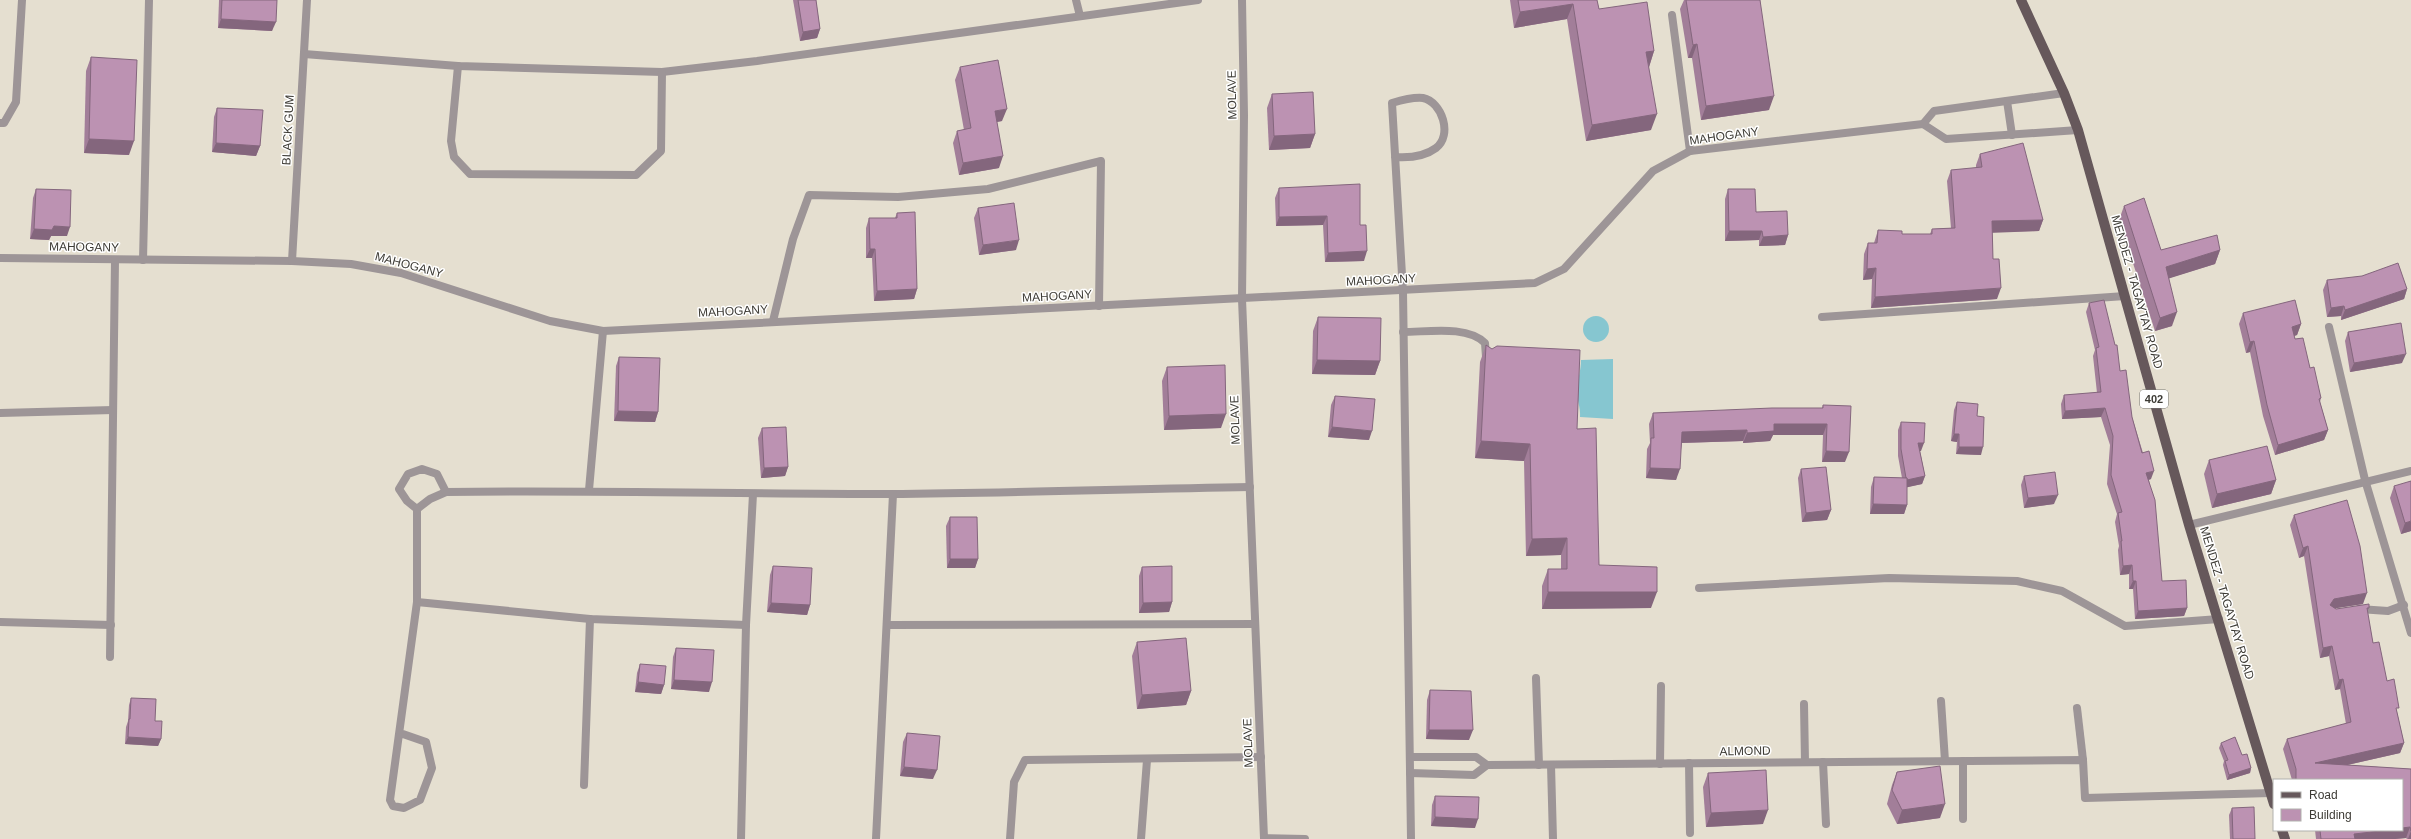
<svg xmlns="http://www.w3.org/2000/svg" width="2411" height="839" viewBox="0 0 2411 839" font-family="Helvetica,sans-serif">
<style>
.water{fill:#86c6d0}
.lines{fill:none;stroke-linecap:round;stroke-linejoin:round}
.lane{stroke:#9d9597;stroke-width:8}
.street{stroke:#9d9597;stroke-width:8}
.primary{stroke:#66585b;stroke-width:10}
.wall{fill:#a27e99}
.shaded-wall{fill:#84667d}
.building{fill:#bc92b2;stroke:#84667d}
.labels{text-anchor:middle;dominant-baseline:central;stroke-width:3;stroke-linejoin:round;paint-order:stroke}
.shield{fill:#fff;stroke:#777672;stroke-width:1}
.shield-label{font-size:11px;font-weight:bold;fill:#3d3b35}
.street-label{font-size:12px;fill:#3d3b35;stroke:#fff}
</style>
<rect width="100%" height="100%" fill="#e5dfd0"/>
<g class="water">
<circle cx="1596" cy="329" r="13"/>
<path d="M1613,359V419L1580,417C1581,408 1576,397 1577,389C1578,378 1581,370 1581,360Z"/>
</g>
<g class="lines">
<g class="lane">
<path d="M1403,332C1428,332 1467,325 1485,343L1486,357"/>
<polyline points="2359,609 2388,611 2404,605"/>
<polyline points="1536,678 1539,765"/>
<polyline points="1941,701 1945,761"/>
<polyline points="1804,704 1805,762"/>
<polyline points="2077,708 2083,760"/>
<polyline points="1963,761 1963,819"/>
<polyline points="1823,762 1826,824"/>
<polyline points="1689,763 1690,833"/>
<polyline points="1660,764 1661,686"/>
<polyline points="1551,765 1553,839"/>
</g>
<g class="street">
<polyline points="1076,0 1080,16"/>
<polyline points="1242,0 1244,115 1242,299 1264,838 1305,839"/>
<polyline points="1672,15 1690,151"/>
<polyline points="304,54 458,66 662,72 757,61 1198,0"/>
<polyline points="458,66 451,141 454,157 470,174 636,175 661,151 662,72"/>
<polyline points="2007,101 2012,135"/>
<polyline points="0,123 4,123 16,102 22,0"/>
<polyline points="1923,124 1946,139 2078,130"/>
<path d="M1395,157C1410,158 1424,157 1436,148C1453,135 1442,102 1423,98C1413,97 1402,100 1392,103L1403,292L1411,839"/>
<polyline points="0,258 292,261 351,264 401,273 550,321 603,331 1535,283 1564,269 1653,171 1690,151 1923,124 1934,111 2064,93"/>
<polyline points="143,260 149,0"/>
<polyline points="292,261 307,0"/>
<polyline points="1822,317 2125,296"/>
<polyline points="773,321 793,239 809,195 898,197 988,189 1101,161 1099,306"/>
<polyline points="2329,327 2365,480 2411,633"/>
<polyline points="0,413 113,410"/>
<polyline points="589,490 603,331"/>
<polyline points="417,509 430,499 446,492"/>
<polyline points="2189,525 2411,471"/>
<polyline points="1699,588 1889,578 2017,581 2062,591 2125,626 2219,619"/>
<polyline points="417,602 590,619 746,625"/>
<polyline points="0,622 111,625"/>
<polyline points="888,625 1255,624"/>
<polyline points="110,657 115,260"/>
<path d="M400,733L426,742L432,768L420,800L404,808L393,806L390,800L417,602V509L407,501L399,489L408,474L422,469L437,474L446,492C594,490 742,494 890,494C1010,493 1130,489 1250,487"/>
<polyline points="1410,757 1476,757 1487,765"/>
<polyline points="1410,773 1474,775 1487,765 2083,760 2085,798 2271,793"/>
<polyline points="584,785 590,619"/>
<polyline points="741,839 746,625 753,494"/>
<polyline points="876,839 893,494"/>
<polyline points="1010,839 1014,782 1025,760 1261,757"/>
<polyline points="1141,839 1147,760"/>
</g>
<g class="primary">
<polyline points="2021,0 2064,93 2078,130 2189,525 2274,804"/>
<polyline points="2282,830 2285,839"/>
</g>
</g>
<g class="wall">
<polygon points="219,0 277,0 272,31 218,28"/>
<polygon points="793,0 816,0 820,29 817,38 800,41"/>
<polygon points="1510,0 1597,0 1599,9 1654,51 1649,67 1651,130 1586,141 1567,19 1514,28"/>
<polygon points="1684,0 1760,0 1769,110 1701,120 1692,58 1688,58 1680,9"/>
<polygon points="91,57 129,155 84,153 86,71"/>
<polygon points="960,67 1002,121 997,122 999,168 959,175 953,143 957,131 964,130 955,80"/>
<polygon points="1272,94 1315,134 1310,148 1269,150 1267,108"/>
<polygon points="217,108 260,146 256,156 212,152 214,117"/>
<polygon points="1980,154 2043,220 2039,231 1992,232 1993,259 1997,299 1871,308 1872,279 1863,280 1864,254 1868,243 1874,243 1878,230 1902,234 1930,234 1932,229 1951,228 1947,181 1951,170 1976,168 1976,165"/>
<polygon points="1279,188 1360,225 1364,261 1325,262 1323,225 1276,226 1275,198"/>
<polygon points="36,189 67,236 51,236 49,240 30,239 33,198"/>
<polygon points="1728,189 1756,212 1788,235 1785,245 1759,246 1759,240 1725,241 1725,199"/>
<polygon points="2124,206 2161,250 2220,250 2215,264 2169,278 2172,326 2155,331 2119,220"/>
<polygon points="978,208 1016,250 979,255 974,218"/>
<polygon points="897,213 917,289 914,299 874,301 872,258 866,258 866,228 869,218 895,218"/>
<polygon points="2327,280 2407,289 2404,299 2341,320 2341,316 2327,317 2323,290"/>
<polygon points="2089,303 2120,371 2132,417 2151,479 2149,480 2162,581 2187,608 2184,616 2135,619 2133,589 2129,589 2129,574 2120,575 2118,550 2119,546 2115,522 2117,514 2107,484 2110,445 2101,417 2062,419 2061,404 2064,395 2097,393 2093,356 2095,350 2086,312"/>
<polygon points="2243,313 2301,324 2297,335 2294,336 2295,339 2310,368 2321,398 2320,402 2328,430 2324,440 2275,455 2263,416 2250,352 2246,353 2239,324"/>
<polygon points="1318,317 1380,361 1375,375 1312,374 1313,331"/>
<polygon points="2348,332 2402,363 2350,372 2345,341"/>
<polygon points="1486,345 1577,429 1599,565 1651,608 1542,609 1542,586 1548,569 1561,569 1561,555 1526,556 1524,461 1475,458 1480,362"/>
<polygon points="619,357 658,412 655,422 614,421 616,366"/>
<polygon points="1167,367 1221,428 1164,430 1162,381"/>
<polygon points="1335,396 1369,440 1328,437 1331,405"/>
<polygon points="1957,402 1977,416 1981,455 1956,454 1957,442 1951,441 1954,410"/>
<polygon points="1823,405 1845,462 1822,462 1823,435 1773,435 1770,441 1743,443 1743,441 1682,443 1676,480 1646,478 1647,449 1650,443 1649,424 1653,413 1822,408"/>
<polygon points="1901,422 1921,451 1920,451 1925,476 1922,484 1907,487 1907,505 1904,514 1870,514 1871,487 1874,477 1902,478 1898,456 1898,430"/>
<polygon points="762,428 788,467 785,476 761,478 758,438"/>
<polygon points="2209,460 2276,480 2271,494 2212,508 2204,474"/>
<polygon points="1801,469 1831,510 1827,520 1802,522 1798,478"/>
<polygon points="2024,476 2054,504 2024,508 2021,485"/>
<polygon points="2394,486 2411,531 2401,534 2390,498"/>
<polygon points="2294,515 2363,604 2335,608 2336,609 2369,608 2367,612 2373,643 2387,681 2397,712 2404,743 2400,753 2347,765 2411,769 2411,839 2407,839 2406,838 2395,839 2316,839 2315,830 2402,830 2402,780 2292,780 2283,749 2287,739 2346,724 2340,689 2335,690 2329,656 2320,658 2304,556 2299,558 2290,525"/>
<polygon points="950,517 978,559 975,568 947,568 946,526"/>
<polygon points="773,566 810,605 807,615 767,612 770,575"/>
<polygon points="1142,567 1172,602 1169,612 1139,613 1139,576"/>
<polygon points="1137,642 1191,691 1186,705 1137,709 1132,656"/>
<polygon points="676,648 709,692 671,689 673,657"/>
<polygon points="640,664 664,685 661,694 635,692 637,673"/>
<polygon points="1430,690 1469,740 1426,739 1427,700"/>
<polygon points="131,698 155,721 161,739 158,746 125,744 126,727 128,721 129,705"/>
<polygon points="907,733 933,779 900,776 903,742"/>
<polygon points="2221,743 2251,768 2250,773 2227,780 2223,765 2224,761 2219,748"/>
<polygon points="1897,772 1940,818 1897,824 1887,804 1892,785"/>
<polygon points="1708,773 1763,824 1706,827 1703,787"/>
<polygon points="1435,796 1475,828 1431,826 1432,805"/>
<polygon points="2232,808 2255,839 2230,839 2229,815"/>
</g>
<g class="shaded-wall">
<polygon points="1573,4 1567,19 1514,28 1520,12"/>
<polygon points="221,19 276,22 272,31 218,28"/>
<polygon points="820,29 817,38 800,41 803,32"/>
<polygon points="1697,44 1692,58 1688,58 1693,45"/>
<polygon points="1654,51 1649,67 1646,52"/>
<polygon points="1774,96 1769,110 1701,120 1706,106"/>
<polygon points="1007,109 1002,121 990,123 995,111"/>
<polygon points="1657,114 1651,130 1586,141 1592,125"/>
<polygon points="1315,134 1310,148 1269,150 1274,136"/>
<polygon points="89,139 134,141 129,155 84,153"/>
<polygon points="216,143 260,146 256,156 212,152"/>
<polygon points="1003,156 999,168 959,175 963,163"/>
<polygon points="1327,216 1323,225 1276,226 1279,217"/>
<polygon points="2043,220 2039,231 1988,233 1992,221"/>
<polygon points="54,226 70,227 67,236 51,236 49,240 30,239 34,229"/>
<polygon points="1729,231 1762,231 1759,240 1725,241"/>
<polygon points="1788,235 1785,245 1759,246 1763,237"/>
<polygon points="1019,240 1016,250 979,255 983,245"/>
<polygon points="870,249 875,249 872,258 866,258"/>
<polygon points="2220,250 2215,264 2161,281 2166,267"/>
<polygon points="1367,251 1364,261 1325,262 1328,253"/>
<polygon points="1876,268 1872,279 1863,280 1867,269"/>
<polygon points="2001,288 1997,299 1871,308 1875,297"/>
<polygon points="917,289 914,299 874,301 877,291"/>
<polygon points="2407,289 2404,299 2341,320 2345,310"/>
<polygon points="2344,306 2341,316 2327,317 2331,308"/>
<polygon points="2177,312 2172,326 2155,331 2160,318"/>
<polygon points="2301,324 2297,335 2288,338 2292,327"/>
<polygon points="2254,341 2250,352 2246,353 2250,342"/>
<polygon points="2406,354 2402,363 2350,372 2354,363"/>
<polygon points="1317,360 1380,361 1375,375 1312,374"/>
<polygon points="2105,408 2101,417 2062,419 2065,411"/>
<polygon points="618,411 658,412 655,422 614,421"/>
<polygon points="1226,414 1221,428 1164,430 1169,416"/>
<polygon points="1774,424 1827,424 1823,435 1773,435 1770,441 1743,443 1747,433"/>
<polygon points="1332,427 1372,431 1369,440 1328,437"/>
<polygon points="1747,430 1743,441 1678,443 1682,432"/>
<polygon points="2328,430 2324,440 2275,455 2278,445"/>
<polygon points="1954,434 1959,434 1957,442 1951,441"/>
<polygon points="1481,441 1530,444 1524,461 1475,458"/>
<polygon points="1918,443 1924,443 1921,451 1915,451"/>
<polygon points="1959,447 1983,447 1981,455 1956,454"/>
<polygon points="1826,451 1849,452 1845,462 1822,462"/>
<polygon points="788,467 785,476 761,478 764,468"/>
<polygon points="1650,468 1680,469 1676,480 1646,478"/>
<polygon points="2154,471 2151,479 2143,481 2146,473"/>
<polygon points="1925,476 1922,484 1904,488 1907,480"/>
<polygon points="2276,480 2271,494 2212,508 2217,494"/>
<polygon points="2058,495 2054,504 2024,508 2028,498"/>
<polygon points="1873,504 1907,505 1904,514 1870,514"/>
<polygon points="1831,510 1827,520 1802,522 1806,513"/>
<polygon points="2411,521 2411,531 2401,534 2405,523"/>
<polygon points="1567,538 1561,555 1526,556 1532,539"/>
<polygon points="2308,546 2304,556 2299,558 2303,548"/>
<polygon points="950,559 978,559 975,568 947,568"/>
<polygon points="2132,565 2129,574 2120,575 2123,566"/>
<polygon points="2133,581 2136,581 2133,589 2129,589"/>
<polygon points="1548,592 1657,592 1651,608 1542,609"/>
<polygon points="2367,593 2363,604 2331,609 2330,605 2334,599"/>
<polygon points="1172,602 1169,612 1139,613 1143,603"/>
<polygon points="771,603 810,605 807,615 767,612"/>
<polygon points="2187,608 2184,616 2135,619 2138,611"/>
<polygon points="2332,646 2329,656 2320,658 2323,648"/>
<polygon points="2343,679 2340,689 2335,690 2339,680"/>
<polygon points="674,680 712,682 709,692 671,689"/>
<polygon points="638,682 664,685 661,694 635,692"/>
<polygon points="1191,691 1186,705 1137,709 1142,695"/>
<polygon points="1429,730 1473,730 1469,740 1426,739"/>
<polygon points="128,737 161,739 158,746 125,744"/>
<polygon points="2404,743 2400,753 2312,773 2315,763"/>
<polygon points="904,767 937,770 933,779 900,776"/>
<polygon points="2251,768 2250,773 2227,780 2229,775"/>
<polygon points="1945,804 1940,818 1897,824 1902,810"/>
<polygon points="1768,810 1763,824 1706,827 1711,813"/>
<polygon points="1435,817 1478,819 1475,828 1431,826"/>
<polygon points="2410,827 2406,838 2395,839 2353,839 2354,834 2389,830 2402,830 2402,828"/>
<polygon points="2411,831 2411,839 2408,839"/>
</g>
<g class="building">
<polygon points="222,0 277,0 276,22 221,19"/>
<polygon points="798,0 816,0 820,29 803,32"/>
<polygon points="1518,0 1597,0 1599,9 1647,2 1654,51 1646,52 1657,114 1592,125 1573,4 1520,12"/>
<polygon points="1686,0 1760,0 1774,96 1706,106 1697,44 1693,45"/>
<polygon points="91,57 137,60 134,141 89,139"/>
<polygon points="998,60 1007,109 995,111 1003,156 963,163 957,131 971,128 960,67"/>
<polygon points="1313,92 1315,134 1274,136 1272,94"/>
<polygon points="217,108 263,110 260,146 216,143"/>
<polygon points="2023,143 2043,220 1992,221 1993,259 1999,259 2001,288 1875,297 1876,268 1867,269 1868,243 1877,243 1878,230 1902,231 1902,234 1932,234 1932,229 1955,228 1951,170 1982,167 1980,154"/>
<polygon points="1360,184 1360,225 1366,225 1367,251 1328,253 1327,216 1279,217 1279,188"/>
<polygon points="36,189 71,190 70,227 54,226 52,230 34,229"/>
<polygon points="1728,189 1755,189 1756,212 1787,211 1788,235 1763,237 1762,231 1729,231"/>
<polygon points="2144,198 2161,250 2217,235 2220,250 2166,267 2177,312 2160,318 2124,206"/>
<polygon points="1014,203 1019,240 983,245 978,208"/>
<polygon points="915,212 917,289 877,291 875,249 870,249 869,218 897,218 897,213"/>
<polygon points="2398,263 2407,289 2345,310 2344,306 2331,308 2327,280 2362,276"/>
<polygon points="2104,300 2115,345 2117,345 2120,371 2126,370 2132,417 2142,453 2149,451 2154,471 2146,473 2155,500 2162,581 2186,580 2187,608 2138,611 2136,581 2133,581 2132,565 2123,566 2121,541 2122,541 2118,513 2122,512 2111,475 2113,436 2105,408 2065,411 2064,395 2101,392 2096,348 2099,347 2089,303"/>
<polygon points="2295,300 2301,324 2292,327 2295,339 2303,338 2310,368 2314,367 2321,398 2319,399 2328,430 2278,445 2267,405 2254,341 2250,342 2243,313"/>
<polygon points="1318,317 1381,318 1380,361 1317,360"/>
<polygon points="2401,323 2406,354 2354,363 2348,332"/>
<polygon points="1486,345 1492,349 1497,346 1580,350 1577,429 1596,428 1599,565 1657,567 1657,592 1548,592 1548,569 1567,569 1567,538 1532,539 1530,444 1481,441"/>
<polygon points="619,357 660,358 658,412 618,411"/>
<polygon points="1225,365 1226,414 1169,416 1167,367"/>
<polygon points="1335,396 1375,399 1372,431 1332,427"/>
<polygon points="1957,402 1978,404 1977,416 1984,417 1983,447 1959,447 1959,434 1954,434"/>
<polygon points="1823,405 1851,406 1849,452 1826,451 1827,424 1774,424 1774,431 1747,433 1747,430 1682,432 1680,469 1650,468 1651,438 1654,438 1653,413 1772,408 1823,408"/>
<polygon points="1901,422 1925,423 1924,443 1918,443 1925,476 1907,480 1907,478 1906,478 1901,449"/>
<polygon points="786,427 788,467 764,468 762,428"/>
<polygon points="2267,446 2276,480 2217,494 2209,460"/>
<polygon points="1826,467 1831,510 1806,513 1801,469"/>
<polygon points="2055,472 2058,495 2028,498 2024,476"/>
<polygon points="1874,477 1907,478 1907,505 1873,504"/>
<polygon points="2411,481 2411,521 2405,523 2394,486"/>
<polygon points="2347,500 2360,546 2367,593 2334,599 2330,605 2336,609 2369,604 2369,608 2367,608 2373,643 2379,642 2387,681 2394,679 2399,708 2396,708 2404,743 2315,763 2411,769 2411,831 2410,827 2402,828 2402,780 2296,780 2296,769 2287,739 2351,722 2343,679 2339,680 2332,646 2323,648 2308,546 2303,548 2294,515"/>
<polygon points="950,517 977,517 978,559 950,559"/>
<polygon points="773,566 812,568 810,605 771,603"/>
<polygon points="1172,566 1172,602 1143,603 1142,567"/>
<polygon points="1186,638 1191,691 1142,695 1137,642"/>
<polygon points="676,648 714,650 712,682 674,680"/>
<polygon points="640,664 666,666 664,685 638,682"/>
<polygon points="1430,690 1471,691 1473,730 1429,730"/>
<polygon points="131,698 156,699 155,721 162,721 161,739 128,737 129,719 130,719"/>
<polygon points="907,733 940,736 937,770 904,767"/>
<polygon points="2235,737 2242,755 2247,754 2251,768 2229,775 2225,761 2228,760 2221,743"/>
<polygon points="1940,766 1945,804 1902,810 1892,790 1897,772"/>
<polygon points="1766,770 1768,810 1711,813 1708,773"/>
<polygon points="1435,796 1479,797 1478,819 1435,817"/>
<polygon points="2254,807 2255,839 2233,839 2232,808"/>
<polygon points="2320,830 2389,830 2354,834 2355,839 2321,839"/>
</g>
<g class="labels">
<rect class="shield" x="2140" y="390" width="28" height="18" rx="3"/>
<g class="shield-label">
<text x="2154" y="399">402</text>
</g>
<g class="street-label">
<text transform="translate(1232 95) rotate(-91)">MOLAVE</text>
<text transform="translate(288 130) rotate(-87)">BLACK GUM</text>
<text transform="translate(1724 136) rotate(-8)">MAHOGANY</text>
<text transform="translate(84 247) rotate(1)">MAHOGANY</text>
<text transform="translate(409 265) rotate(15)">MAHOGANY</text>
<text transform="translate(1381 280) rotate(-3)">MAHOGANY</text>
<text transform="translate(2137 292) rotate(74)">MENDEZ - TAGAYTAY ROAD</text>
<text transform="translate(1057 296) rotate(-3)">MAHOGANY</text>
<text transform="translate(733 311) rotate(-3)">MAHOGANY</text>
<text transform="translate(1235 420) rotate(-92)">MOLAVE</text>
<text transform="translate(2227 603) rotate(73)">MENDEZ - TAGAYTAY ROAD</text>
<text transform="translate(1248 743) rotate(-92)">MOLAVE</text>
<text transform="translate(1745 751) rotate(-1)">ALMOND</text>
</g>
</g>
<rect x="2273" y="779" width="130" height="52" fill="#ffffff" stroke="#b1b1ae"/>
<rect x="2281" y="792" width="20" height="6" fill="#66585b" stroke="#b1b1ae"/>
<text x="2309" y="799" font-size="12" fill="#3d3b35">Road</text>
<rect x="2281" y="809" width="20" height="12" fill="#bc92b2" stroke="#b1b1ae"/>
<text x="2309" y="819" font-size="12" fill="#3d3b35">Building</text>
</svg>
